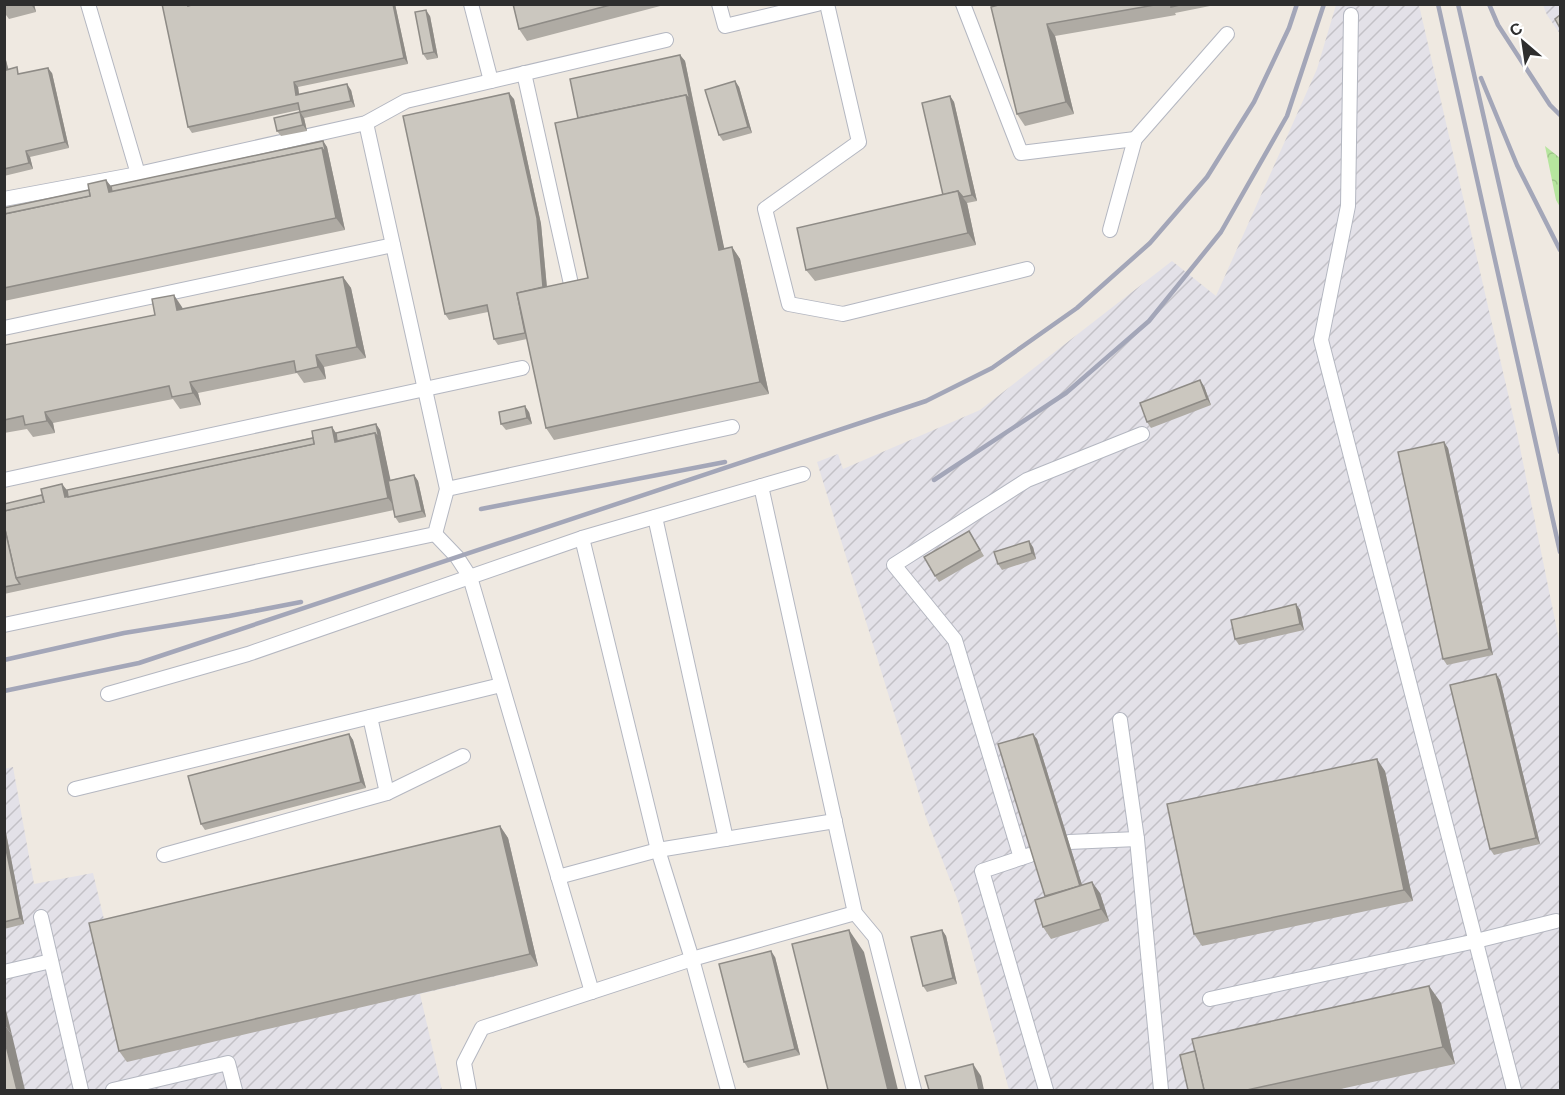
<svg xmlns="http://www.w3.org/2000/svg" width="1565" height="1095" viewBox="0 0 1565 1095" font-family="Barlow,sans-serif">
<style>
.industrial{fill:url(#industrial-furrows)}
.forest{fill:url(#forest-crowns)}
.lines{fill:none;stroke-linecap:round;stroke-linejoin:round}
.lane-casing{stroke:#b4b7c1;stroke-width:16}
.lane{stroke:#fff;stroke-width:14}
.rail{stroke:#a3a6b8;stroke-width:4.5}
.wall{fill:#afaba4}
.shaded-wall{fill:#8e8b86}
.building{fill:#cbc7bf;stroke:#8e8b86;stroke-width:1.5}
</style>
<defs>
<pattern id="industrial-furrows" width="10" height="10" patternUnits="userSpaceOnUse" patternTransform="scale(1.5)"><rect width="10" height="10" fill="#e3e1e8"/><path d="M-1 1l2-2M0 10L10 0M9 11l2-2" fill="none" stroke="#c3c1c7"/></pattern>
<pattern id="forest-crowns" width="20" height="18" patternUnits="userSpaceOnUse" patternTransform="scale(1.5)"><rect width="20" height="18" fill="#b6e59e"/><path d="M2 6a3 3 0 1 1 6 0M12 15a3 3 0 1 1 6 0" fill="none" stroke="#9dc588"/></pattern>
</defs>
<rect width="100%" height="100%" fill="#efe9e1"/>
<g class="industrial">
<polygon points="1336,5 1419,5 1517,433 1560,645 1560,1090 1009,1090 958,901 926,817 817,462 838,454 843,469 980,410 1172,261 1216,296 1317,69"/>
<polygon points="1543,5 1560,5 1560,34 1547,15"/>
<polygon points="13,767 34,884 93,873 107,932 508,838 538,966 420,994 442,1090 5,1090 4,769"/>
</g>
<polygon class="forest" points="1545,146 1560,158 1560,207 1556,200"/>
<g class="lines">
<defs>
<g id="lane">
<polyline points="88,4 138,174"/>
<polyline points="471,4 491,81"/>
<polyline points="719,4 725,26 817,4"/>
<polyline points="827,4 859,142 765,209 789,304 843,314 1027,269"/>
<polyline points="963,4 1021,153 1135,139"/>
<polyline points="1351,15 1348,206 1321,340 1514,1090"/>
<polyline points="524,73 571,284"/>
<polyline points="4,199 138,174 366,123 406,101 666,40"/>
<polyline points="1110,230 1135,139 1227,34"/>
<polyline points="4,328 393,245"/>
<polyline points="4,480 522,368"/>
<polyline points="761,486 855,913 875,937 914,1090"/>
<polyline points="447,489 732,427"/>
<polyline points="655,517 726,839"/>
<polyline points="435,534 457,557 470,577 592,992"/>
<polyline points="582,538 658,850 692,959 728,1090"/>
<polyline points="4,625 435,534 447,489 366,123"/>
<polyline points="108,694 248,654 582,538 803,474"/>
<polyline points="370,717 387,793"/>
<polyline points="1120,720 1137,839 1161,1090"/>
<polyline points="75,789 501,685"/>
<polyline points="1069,842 1137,839"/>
<polyline points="164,855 387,793 463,756"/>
<polyline points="1030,855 982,871 1046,1090"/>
<polyline points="1021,858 955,640 894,565 1027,480 1142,434"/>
<polyline points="558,877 658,850 835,821"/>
<polyline points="41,917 81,1090"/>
<polyline points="4,972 51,961"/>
<polyline points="1210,999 1476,941 1556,921"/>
<polyline points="113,1090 228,1063 235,1090"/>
<polyline points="469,1090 464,1063 482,1028 692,959 855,913"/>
</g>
</defs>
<use href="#lane" class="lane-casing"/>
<use href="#lane" class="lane"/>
<g class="rail">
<polyline points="1438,4 1560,552"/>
<polyline points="1458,4 1560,452"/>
<polyline points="1489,4 1498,25 1550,105 1560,115"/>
<polyline points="1481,78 1517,165 1560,250"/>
<polyline points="934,480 1066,393 1149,321 1221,232 1287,116 1324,4"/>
<polyline points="481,509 725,462"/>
<polyline points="4,660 124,633 229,616 301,602"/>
<polyline points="4,691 139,663 926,401 992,368 1077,308 1150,243 1207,177 1254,102 1289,28 1297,4"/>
</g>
</g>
<g class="wall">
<polygon points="4,4 34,4 36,12 9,19 6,15 4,15"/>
<polygon points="195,4 395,4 408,64 298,87 299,94 351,90 355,107 304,118 307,131 281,136 277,131 300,112 299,110 192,133 188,127 191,5"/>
<polygon points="513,4 668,4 527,41 519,29"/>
<polygon points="1002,4 1220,4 1175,13 1176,15 1055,36 1074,114 1025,126 1017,114"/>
<polygon points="430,16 438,58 427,60 423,54"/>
<polygon points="4,52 8,69 21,74 52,73 69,148 30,157 33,169 4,176"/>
<polygon points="680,55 685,61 724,249 732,247 740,259 769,394 554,440 546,428 527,339 498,345 494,339 488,312 449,320 445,314 514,99 541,224 547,287 588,278 578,118"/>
<polygon points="735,81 739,87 752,133 723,141 719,135"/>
<polygon points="950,96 954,102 977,201 967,203 976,245 815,281 806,270 943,195"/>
<polygon points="323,141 327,147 345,230 4,301 4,208 89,190 106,180 111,186"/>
<polygon points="343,277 351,288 366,358 324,367 326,379 304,383 297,373 198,393 201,405 180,409 173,399 53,423 55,433 33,437 27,429 4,433 4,345 155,315 182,307 183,309"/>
<polygon points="1204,386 1211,405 1151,428 1147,422"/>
<polygon points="529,412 532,424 506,430 501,424"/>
<polygon points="376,424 380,430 390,480 414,475 418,481 426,517 399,523 395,517 394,510 4,594 4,504 42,495 62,484 67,490"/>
<polygon points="1448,448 1493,655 1447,665 1443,659"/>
<polygon points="969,531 984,556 939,582 935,576"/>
<polygon points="1033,547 1036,559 1002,570 998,564"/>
<polygon points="1296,604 1300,610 1304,630 1239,645 1235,639"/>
<polygon points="1496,674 1500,680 1540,844 1494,855 1490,849"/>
<polygon points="349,734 353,740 366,788 205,830 201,824"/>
<polygon points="1037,739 1082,885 1100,893 1109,921 1051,939 1043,927 1045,896"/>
<polygon points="1385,771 1413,901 1202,946 1194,934"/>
<polygon points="4,823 24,924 4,929"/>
<polygon points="500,826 508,838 538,966 127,1062 119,1051"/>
<polygon points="942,930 946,936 957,984 927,992 923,986"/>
<polygon points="775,957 800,1055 748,1068 744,1062"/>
<polygon points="1429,986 1441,1003 1455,1064 1336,1090 1188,1090 1195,1051"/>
</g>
<g class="shaded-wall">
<polygon points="31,4 34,4 36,12"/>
<polygon points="393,4 395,4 408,64 404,58"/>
<polygon points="426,10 430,16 438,58 434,52"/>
<polygon points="1047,24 1055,36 1074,114 1066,102"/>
<polygon points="4,52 10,76 6,70 4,64"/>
<polygon points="680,55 685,61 694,106 690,100"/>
<polygon points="48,68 52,73 69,148 65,142"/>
<polygon points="735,81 739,87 752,133 748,127"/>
<polygon points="294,82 298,87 300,101 296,95"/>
<polygon points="347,84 351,90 355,107 351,101"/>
<polygon points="509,93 514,99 541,224 548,300 544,294"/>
<polygon points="686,95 694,106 727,261 719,250"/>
<polygon points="950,96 954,102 977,201 972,195"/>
<polygon points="300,112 304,118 307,131 303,125"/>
<polygon points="323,141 327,147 345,230 336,218 322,148"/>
<polygon points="26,151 30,157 33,169 29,163"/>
<polygon points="106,180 115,192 109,192"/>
<polygon points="958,191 967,203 976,245 968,233"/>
<polygon points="732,247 740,259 769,394 760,382"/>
<polygon points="343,277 351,288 366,358 357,347"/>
<polygon points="174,295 182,307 185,322 177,310"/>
<polygon points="316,355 324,367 326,379 318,367"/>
<polygon points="1200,380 1204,386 1211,405 1207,399"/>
<polygon points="190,382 198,393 201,405 193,393"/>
<polygon points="525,406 529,412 532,424 527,418"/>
<polygon points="45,412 53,423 55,433 47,421"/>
<polygon points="376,424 380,430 383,445 379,439"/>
<polygon points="332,427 340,439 342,447 335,442"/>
<polygon points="375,433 383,445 397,510 388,498"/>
<polygon points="1444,442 1448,448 1493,655 1489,649"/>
<polygon points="414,475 418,481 426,517 422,511"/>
<polygon points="62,484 71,496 65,497"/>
<polygon points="1029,541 1033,547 1036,559 1032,553"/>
<polygon points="1296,604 1300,610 1304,630 1300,624"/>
<polygon points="1496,674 1500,680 1540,844 1536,838"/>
<polygon points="349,734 353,740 366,788 361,782"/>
<polygon points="1033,734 1037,739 1086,898 1082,892"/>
<polygon points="1377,759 1385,771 1413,901 1404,890"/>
<polygon points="4,823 24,924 20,918 4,839"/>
<polygon points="500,826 508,838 538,966 530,954"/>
<polygon points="1092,882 1100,893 1109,921 1101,909"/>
<polygon points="849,930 864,952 898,1090 888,1090"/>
<polygon points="942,930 946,936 957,984 953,978"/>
<polygon points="771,951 775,957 800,1055 795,1049"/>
<polygon points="1429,986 1441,1003 1455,1064 1443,1047"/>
<polygon points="4,1002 12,1035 4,1024"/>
<polygon points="4,1024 12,1035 25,1090 17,1090 4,1037"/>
<polygon points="973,1064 981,1076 984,1090 979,1090"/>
</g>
<g class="building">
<polygon points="162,4 188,4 188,6 195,4 393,4 404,58 294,82 296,95 347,84 351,101 300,112 298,103 188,127"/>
<polygon points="513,4 614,4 519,29"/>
<polygon points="1002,4 1160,4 1047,24 1066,102 1017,114 991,7"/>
<polygon points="1171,4 1184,4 1171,7"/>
<polygon points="426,10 434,52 423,54 415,12"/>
<polygon points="1560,15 1560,28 1555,19"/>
<polygon points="680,55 690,100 686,95 578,118 570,79"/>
<polygon points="4,64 6,70 17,67 18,74 48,68 65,142 26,151 29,163 4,169"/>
<polygon points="735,81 748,127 719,135 705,90"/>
<polygon points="509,93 537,218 543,287 517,293 525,333 494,339 487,305 445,314 403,116"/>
<polygon points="686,95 719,250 732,247 760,382 546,428 517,293 588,278 555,123"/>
<polygon points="950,96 972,195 963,197 958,191 943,195 922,103"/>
<polygon points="300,112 303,125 277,131 274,118"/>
<polygon points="323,141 326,154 322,148 112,192 111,186"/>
<polygon points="322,148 336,218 4,288 4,214 90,196 88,184 106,180 109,192"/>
<polygon points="89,190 90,196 4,214 4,208"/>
<polygon points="958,191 968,233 806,270 797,228"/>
<polygon points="343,277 357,347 316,355 318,367 296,372 294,361 190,382 193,393 172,397 169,386 45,412 47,421 25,425 23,416 4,420 4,345 155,315 152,299 174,295 177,310"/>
<polygon points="1200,380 1207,399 1147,422 1140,403"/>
<polygon points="525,406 527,418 501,424 499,412"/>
<polygon points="376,424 379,439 375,433 337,441 336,433"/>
<polygon points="332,427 335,442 375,433 388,498 16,578 4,525 4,511 44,502 41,489 62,484 65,497 314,444 312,431"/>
<polygon points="313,438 314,444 68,497 67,490"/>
<polygon points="1444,442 1489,649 1443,659 1398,452"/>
<polygon points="414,475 422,511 395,517 388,481"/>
<polygon points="42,495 44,502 4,511 4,504"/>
<polygon points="4,525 16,578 20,584 4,587"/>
<polygon points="969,531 980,550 935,576 924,557"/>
<polygon points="1029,541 1032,553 998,564 994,552"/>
<polygon points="1296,604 1300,624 1235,639 1231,620"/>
<polygon points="1496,674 1536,838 1490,849 1450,685"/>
<polygon points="349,734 361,782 201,824 188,776"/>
<polygon points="1033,734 1080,886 1045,896 998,744"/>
<polygon points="1377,759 1404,890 1194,934 1167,804"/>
<polygon points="500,826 530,954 119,1051 89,923"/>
<polygon points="4,839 20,918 4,922"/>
<polygon points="1092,882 1101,909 1043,927 1035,900"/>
<polygon points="849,930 888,1090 828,1090 792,944"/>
<polygon points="942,930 953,978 923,986 911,937"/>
<polygon points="771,951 795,1049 744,1062 719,964"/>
<polygon points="1429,986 1443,1047 1247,1090 1204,1090 1192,1039"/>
<polygon points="4,1037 17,1090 4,1090"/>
<polygon points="1195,1051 1204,1090 1188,1090 1180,1055"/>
<polygon points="973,1064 979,1090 929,1090 925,1076"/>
</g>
<rect width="1565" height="1095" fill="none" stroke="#2e2e2e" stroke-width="12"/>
<g transform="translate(1523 42) rotate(331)" stroke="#ffffff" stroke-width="4.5" paint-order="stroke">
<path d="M0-4.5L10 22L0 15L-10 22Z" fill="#2e2e2e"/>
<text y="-9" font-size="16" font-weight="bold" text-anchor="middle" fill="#2e2e2e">С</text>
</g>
</svg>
